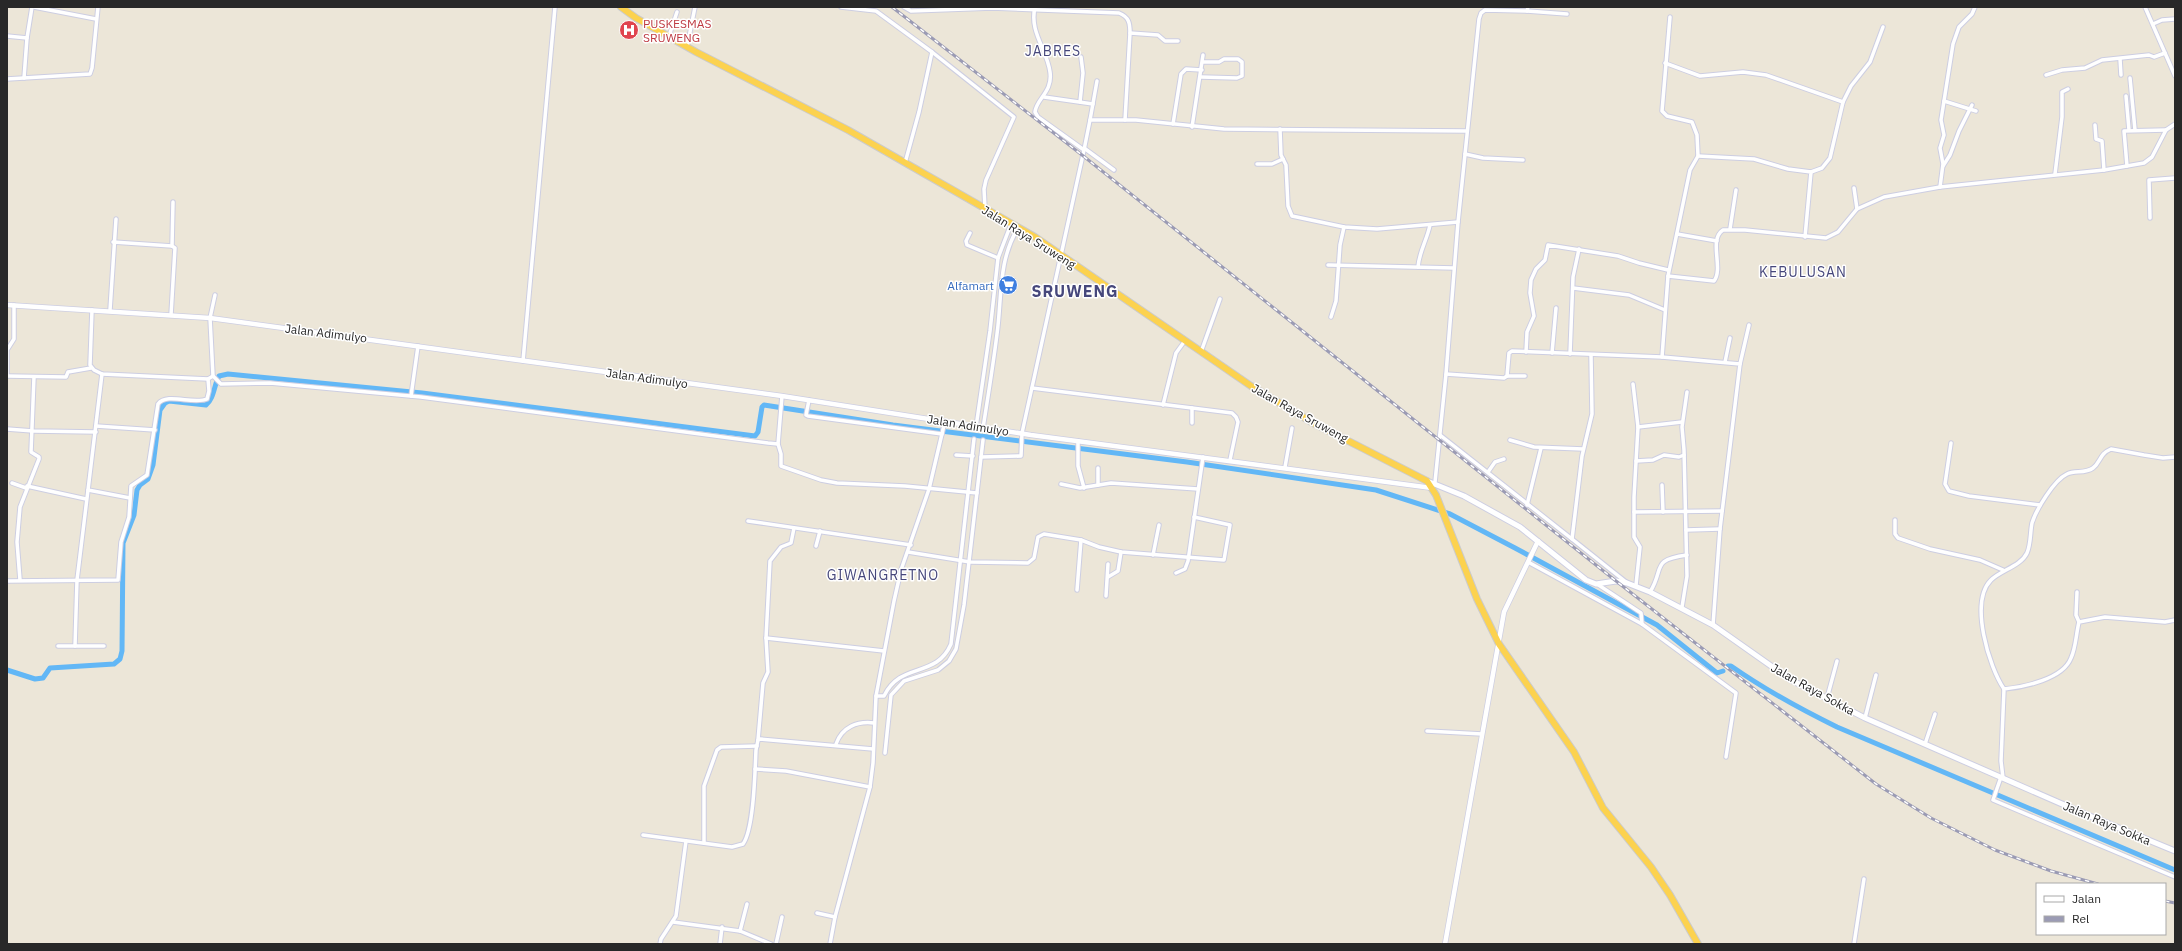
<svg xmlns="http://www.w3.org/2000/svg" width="2182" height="951" viewBox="0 0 2182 951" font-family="'IBM Plex Sans',sans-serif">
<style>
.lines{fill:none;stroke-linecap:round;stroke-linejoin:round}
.canal{stroke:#62b7f6;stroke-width:5}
.minor-casing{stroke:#cdcee2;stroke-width:5.5}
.tertiary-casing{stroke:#cdcee2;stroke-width:6}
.secondary-casing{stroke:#cdcee2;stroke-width:7}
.trunk-casing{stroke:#cbcbcb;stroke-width:8}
.minor{stroke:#fff;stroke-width:3.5}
.tertiary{stroke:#fff;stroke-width:4.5}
.secondary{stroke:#fff;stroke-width:5}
.trunk{stroke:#fcd24f;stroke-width:6}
.rail-casing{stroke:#9b9bb4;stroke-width:3}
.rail{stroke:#fff;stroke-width:1.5;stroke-dasharray:4.5;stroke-linecap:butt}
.labels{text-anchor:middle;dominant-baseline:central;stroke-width:3;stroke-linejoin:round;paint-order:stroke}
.health-label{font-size:12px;fill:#be3a42;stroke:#fff;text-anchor:start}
.street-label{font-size:12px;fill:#282828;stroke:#fff}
.shop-label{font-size:12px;fill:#366cbe;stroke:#fff;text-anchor:end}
.quarter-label{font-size:14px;letter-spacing:1px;fill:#46477b;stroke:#fff}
.district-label{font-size:16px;font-weight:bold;letter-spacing:1px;fill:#46477b;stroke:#fff}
</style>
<rect width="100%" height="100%" fill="#ece6d8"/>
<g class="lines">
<g class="canal">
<path d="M1728,666H1731C1767,691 1798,708 1837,727L2175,870"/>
<path d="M7,670L35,679L43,678L50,668L114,664L120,659L122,651L123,543L134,515L137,490L140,485L148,479L153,465L160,410L165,403L169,401L206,405C214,399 214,385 219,376L228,374L422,393L755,436L758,432L762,407L764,405L893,425L1187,462L1376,490L1450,514L1515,548L1657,625L1717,673L1723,671"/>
</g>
<defs>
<g id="minor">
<polyline points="34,7 96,19"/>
<polyline points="841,7 876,11 932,52 919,112 905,163"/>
<path d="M904,7L911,11L992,8L1119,13C1129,17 1130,23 1130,33L1125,120"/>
<polyline points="2145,7 2175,76"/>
<polyline points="1527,11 1567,14"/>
<polyline points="2153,24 2162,20 2175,19"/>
<polyline points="1130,33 1158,35 1165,41 1178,41"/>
<polyline points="7,36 27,38 32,7"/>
<polyline points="669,36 677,12"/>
<polyline points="687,47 695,7"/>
<polyline points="932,52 1014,117 986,180 984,189 985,208"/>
<polyline points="2120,59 2121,75"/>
<polyline points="1665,63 1700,76 1743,72 1766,75 1843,102"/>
<polyline points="2046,75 2062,70 2085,68 2102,60 2149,55 2154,57 2165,53"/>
<polyline points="1201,77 1237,78 1242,76 1242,62 1238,59 1224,59 1219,62 1203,62"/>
<polyline points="24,78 27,38"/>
<polyline points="2130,78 2135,130"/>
<polyline points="7,79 90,74 92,68 98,7"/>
<polyline points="2126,96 2129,130"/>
<polyline points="1044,97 1093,104"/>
<polyline points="1944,101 1976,111"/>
<polyline points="1080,102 1083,73 1081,57"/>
<polyline points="1090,120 1097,81"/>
<polyline points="1173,124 1181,74 1186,69 1202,70"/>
<polyline points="2095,125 2096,139 2102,141 2104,170"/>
<polyline points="1192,127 1203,55"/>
<polyline points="1280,129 1281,155 1286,165 1288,206 1292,216 1344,227 1377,229 1458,222"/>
<polyline points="1084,148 1114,170"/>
<polyline points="1084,150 1090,120 1136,120 1224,129 1467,131"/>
<polyline points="1465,154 1483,158 1523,160"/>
<polyline points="1698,156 1754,159 1788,169 1811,172 1805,237"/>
<polyline points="1257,164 1272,164 1283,159"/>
<polyline points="1943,166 1950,155 1959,131 1972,105"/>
<polyline points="2127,166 2124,131 2166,130"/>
<polyline points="1811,172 1822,168 1830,158 1843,102 1851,86 1870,62 1883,27"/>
<polyline points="2055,174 2062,117 2062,92 2068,89"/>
<polyline points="1940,187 1943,164 1940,148 1944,135 1941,120 1953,44 1959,27 1972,14 1975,7"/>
<polyline points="1854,188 1857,209"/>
<polyline points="2150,218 2149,180 2175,178"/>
<polyline points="1730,229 1736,190"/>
<polyline points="970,233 966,241 967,245 998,258"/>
<polyline points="1677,234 1717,241"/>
<polyline points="113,242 172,246"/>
<polyline points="1328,265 1454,268"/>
<path d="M1418,267C1419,252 1427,240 1430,225"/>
<polyline points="1668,276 1690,170 1698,156 1697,135 1692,122 1667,116 1662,111 1670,17"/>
<polyline points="1573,288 1629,295 1665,310"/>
<polyline points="92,310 90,365 94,370 102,374 208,379 213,376 221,384 270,383 421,397 768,443 778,444 782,396"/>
<polyline points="110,310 116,219"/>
<polyline points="171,315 175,248 172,246 173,202"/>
<polyline points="1331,317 1336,301 1340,245 1344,227"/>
<polyline points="1201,352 1220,299"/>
<polyline points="1526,352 1527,332 1534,316 1530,293 1531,280 1536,269 1545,260 1548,245 1618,256 1639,263 1668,270"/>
<polyline points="1552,353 1556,308"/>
<polyline points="1570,354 1573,277 1579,249"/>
<polyline points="1591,355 1592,414 1582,456 1572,539 1626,582"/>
<path d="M1662,357L1668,276L1714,281C1724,268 1708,240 1723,230H1745L1826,238L1838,232L1857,209L1884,197L1940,187L2104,170L2144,163L2152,157L2166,130L2175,124"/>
<polyline points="523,361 555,7"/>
<polyline points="1725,362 1730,338"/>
<polyline points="1740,364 1749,325"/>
<polyline points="102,374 88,490 130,498"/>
<polyline points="1446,374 1504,378 1507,376 1509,353 1512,351 1662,357 1740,364 1720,529 1713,625"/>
<polyline points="7,376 66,377 68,372 91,368"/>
<polyline points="7,376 7,350 14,339 14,305"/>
<polyline points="213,376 210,318 215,295"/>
<polyline points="1507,376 1525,376"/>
<polyline points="1633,384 1638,427 1634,497 1634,537 1640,547 1636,585"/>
<polyline points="1032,388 1232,413 1236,417 1238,422 1230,460"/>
<polyline points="411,396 418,346"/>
<polyline points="809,400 806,415 808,416 942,434"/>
<polyline points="1163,405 1176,353 1184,342"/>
<polyline points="1192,423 1192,408"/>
<polyline points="96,426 155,430"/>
<polyline points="976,427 990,331 998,258 1011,224"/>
<polyline points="1638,427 1682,422"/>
<path d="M983,428C988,397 993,366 997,334C1002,298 998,260 1018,228"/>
<polyline points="7,429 33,431 96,432"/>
<polyline points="1440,435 1572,539"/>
<polyline points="1510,440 1534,447 1583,449"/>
<polyline points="1078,441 1078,466 1084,488"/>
<polyline points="1951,443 1945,484 1949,491 1969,496 2040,505"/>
<polyline points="778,444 781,454 781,466 821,480 837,483 905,486 977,493"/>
<polyline points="956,455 973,456"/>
<path d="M981,457L1021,456L1022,433L1084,150L1038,117L1035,112C1036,99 1053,92 1050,72C1047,49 1029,32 1035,7"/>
<polyline points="1636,461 1653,460 1664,455 1679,457 1684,455"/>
<polyline points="1285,467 1292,428"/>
<polyline points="1098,468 1098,485"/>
<polyline points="1488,472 1495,462 1504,459"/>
<polyline points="1435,482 1446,374 1458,222 1479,19 1481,13 1485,10 1527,11 1528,7"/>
<polyline points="12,483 26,488"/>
<polyline points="1061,484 1080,488 1111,483 1198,489"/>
<polyline points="1662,485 1663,512"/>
<polyline points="27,486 86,499"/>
<polyline points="1527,505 1541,448"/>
<polyline points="1634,512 1722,511"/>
<polyline points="1895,520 1895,534 1898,538 1930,549 1980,560 2003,570"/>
<polyline points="748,521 911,545"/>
<polyline points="1686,530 1720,529"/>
<polyline points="816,546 820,531"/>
<polyline points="908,552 970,562 1028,563 1034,558 1038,537 1044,534 1081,540 1099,547 1121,552 1224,560 1230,525 1194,517"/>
<polyline points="1153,555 1159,525"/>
<polyline points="1528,562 1642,624"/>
<polyline points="1176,573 1185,569 1188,561 1203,457"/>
<polyline points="1108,577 1118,571 1121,552"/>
<polyline points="20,580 17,542 20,507 39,459 39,457 31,452 34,377"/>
<path d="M7,581L118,580L121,542L129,517L131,486L147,475L158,404C167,392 193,405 207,399L209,391L208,379"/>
<polyline points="1597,584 1641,613 1642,624 1736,693 1726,757"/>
<polyline points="1077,590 1081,540"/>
<path d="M1650,592C1665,568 1650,560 1687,555"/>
<polyline points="2077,592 2076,615 2079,622"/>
<polyline points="1106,596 1108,564"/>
<polyline points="1682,607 1687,576 1684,450 1682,427 1687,392"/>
<polyline points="766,638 770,561 781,547 791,543 794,528"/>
<polyline points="58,646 104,646"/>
<polyline points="75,646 77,580 88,490"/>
<path d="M2004,689C1989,667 1969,602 1991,580C2001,570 2021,566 2027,553C2031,544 2030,533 2032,523C2036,510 2054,480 2067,474C2075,470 2085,474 2093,468C2101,462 2099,454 2111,449L2144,455L2163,458L2175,457"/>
<path d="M876,696H884C901,661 936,679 951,644L974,439"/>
<polyline points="1827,698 1837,661"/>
<polyline points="1865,718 1876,675"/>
<polyline points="1427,731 1482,734"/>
<polyline points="758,740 763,683 768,672 766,638 884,651"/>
<path d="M836,744C842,727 857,721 874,723"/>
<polyline points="1925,744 1935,714"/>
<polyline points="885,753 891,695 904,681 938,670 949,661 956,649 964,605 983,440"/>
<polyline points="755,769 786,771 870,787"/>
<polyline points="2001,777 1993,800 2175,877"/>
<path d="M2003,778L2001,761L2004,689C2024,687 2063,679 2071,658C2076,647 2076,634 2079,622L2105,617L2165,622L2175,620"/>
<path d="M643,835L732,847L743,844C754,829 755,770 756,750L758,740L760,739L873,749"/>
<polyline points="704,843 704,786 717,750 721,747 757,746"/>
<polyline points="817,913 835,917"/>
<polyline points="673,922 740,931 771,944"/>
<polyline points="740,931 747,904"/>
<polyline points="660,944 661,939 676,916 686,841"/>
<polyline points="720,944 722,927"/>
<polyline points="776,944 782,917"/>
<polyline points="830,944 835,917 870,787 873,763 876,696 894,601 901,570 929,489 945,421"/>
<polyline points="1854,944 1864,879"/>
</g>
<g id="tertiary">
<polyline points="7,305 210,318 782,396 1031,435 1432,488"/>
<polyline points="1445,944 1504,612 1538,541"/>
</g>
<polyline id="secondary" points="1427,481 1464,496 1520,527 1586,580 1596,584 1616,581 1627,583 1650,592 1713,625 1791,680 1865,718 2085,814 2175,851"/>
<polyline id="trunk" points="621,7 636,18 696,52 848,130 1035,237 1251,386 1315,424 1427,481 1436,495 1477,599 1499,644 1574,752 1603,808 1651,867 1670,895 1698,944"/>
</defs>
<use href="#minor" class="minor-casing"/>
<use href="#tertiary" class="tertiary-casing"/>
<use href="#secondary" class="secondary-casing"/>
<use href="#trunk" class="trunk-casing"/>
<use href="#minor" class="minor"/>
<use href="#tertiary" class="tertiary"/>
<use href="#secondary" class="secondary"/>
<use href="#trunk" class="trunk"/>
<defs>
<g id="rail">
<polyline points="892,7 1082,155 1616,581 1876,784 1931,818 1995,850 2051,871 2098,884"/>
<polyline points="2165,901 2175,903"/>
</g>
</defs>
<use href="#rail" class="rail-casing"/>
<use href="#rail" class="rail"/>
</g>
<defs>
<symbol id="hospital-disc" viewBox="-11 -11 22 22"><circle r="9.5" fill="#e0444e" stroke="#fff"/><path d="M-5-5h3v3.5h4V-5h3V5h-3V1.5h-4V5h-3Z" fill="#fff"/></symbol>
<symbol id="supermarket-disc" viewBox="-11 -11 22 22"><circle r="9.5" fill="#3f7fe0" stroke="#fff"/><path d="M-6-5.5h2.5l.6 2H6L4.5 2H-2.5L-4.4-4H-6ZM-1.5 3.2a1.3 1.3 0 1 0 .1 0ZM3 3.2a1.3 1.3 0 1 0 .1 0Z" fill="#fff"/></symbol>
</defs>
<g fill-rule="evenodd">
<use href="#hospital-disc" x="618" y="19" width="22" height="22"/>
<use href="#supermarket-disc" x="997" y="274" width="22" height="22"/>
</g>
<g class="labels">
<g class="health-label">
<text x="643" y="23">PUSKESMAS<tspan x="643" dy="14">SRUWENG</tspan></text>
</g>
<g class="street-label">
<text transform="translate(1029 237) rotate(32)">Jalan Raya Sruweng</text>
<text transform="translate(326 333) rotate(7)">Jalan Adimulyo</text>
<text transform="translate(647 378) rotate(8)">Jalan Adimulyo</text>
<text transform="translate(1300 413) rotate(29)">Jalan Raya Sruweng</text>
<text transform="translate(968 425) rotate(9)">Jalan Adimulyo</text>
<text transform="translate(1813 689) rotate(29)">Jalan Raya Sokka</text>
<text transform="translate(2107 823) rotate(23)">Jalan Raya Sokka</text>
</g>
<g class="shop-label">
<text x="994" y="285">Alfamart</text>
</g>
<g class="quarter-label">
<text x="1053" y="51">JABRES</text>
<text x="1803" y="272">KEBULUSAN</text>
<text x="883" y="575">GIWANGRETNO</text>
</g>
<g class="district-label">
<text x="1075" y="291">SRUWENG</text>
</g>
</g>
<rect width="2182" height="951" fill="none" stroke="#282828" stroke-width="16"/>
<rect x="2036" y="883" width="130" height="52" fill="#ffffff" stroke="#a9a9a9"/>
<rect x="2044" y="896" width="20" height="6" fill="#ffffff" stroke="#a9a9a9"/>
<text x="2072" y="903" font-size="12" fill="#282828">Jalan</text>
<rect x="2044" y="916" width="20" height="6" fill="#9b9bb4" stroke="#a9a9a9"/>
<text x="2072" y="923" font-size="12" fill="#282828">Rel</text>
</svg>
